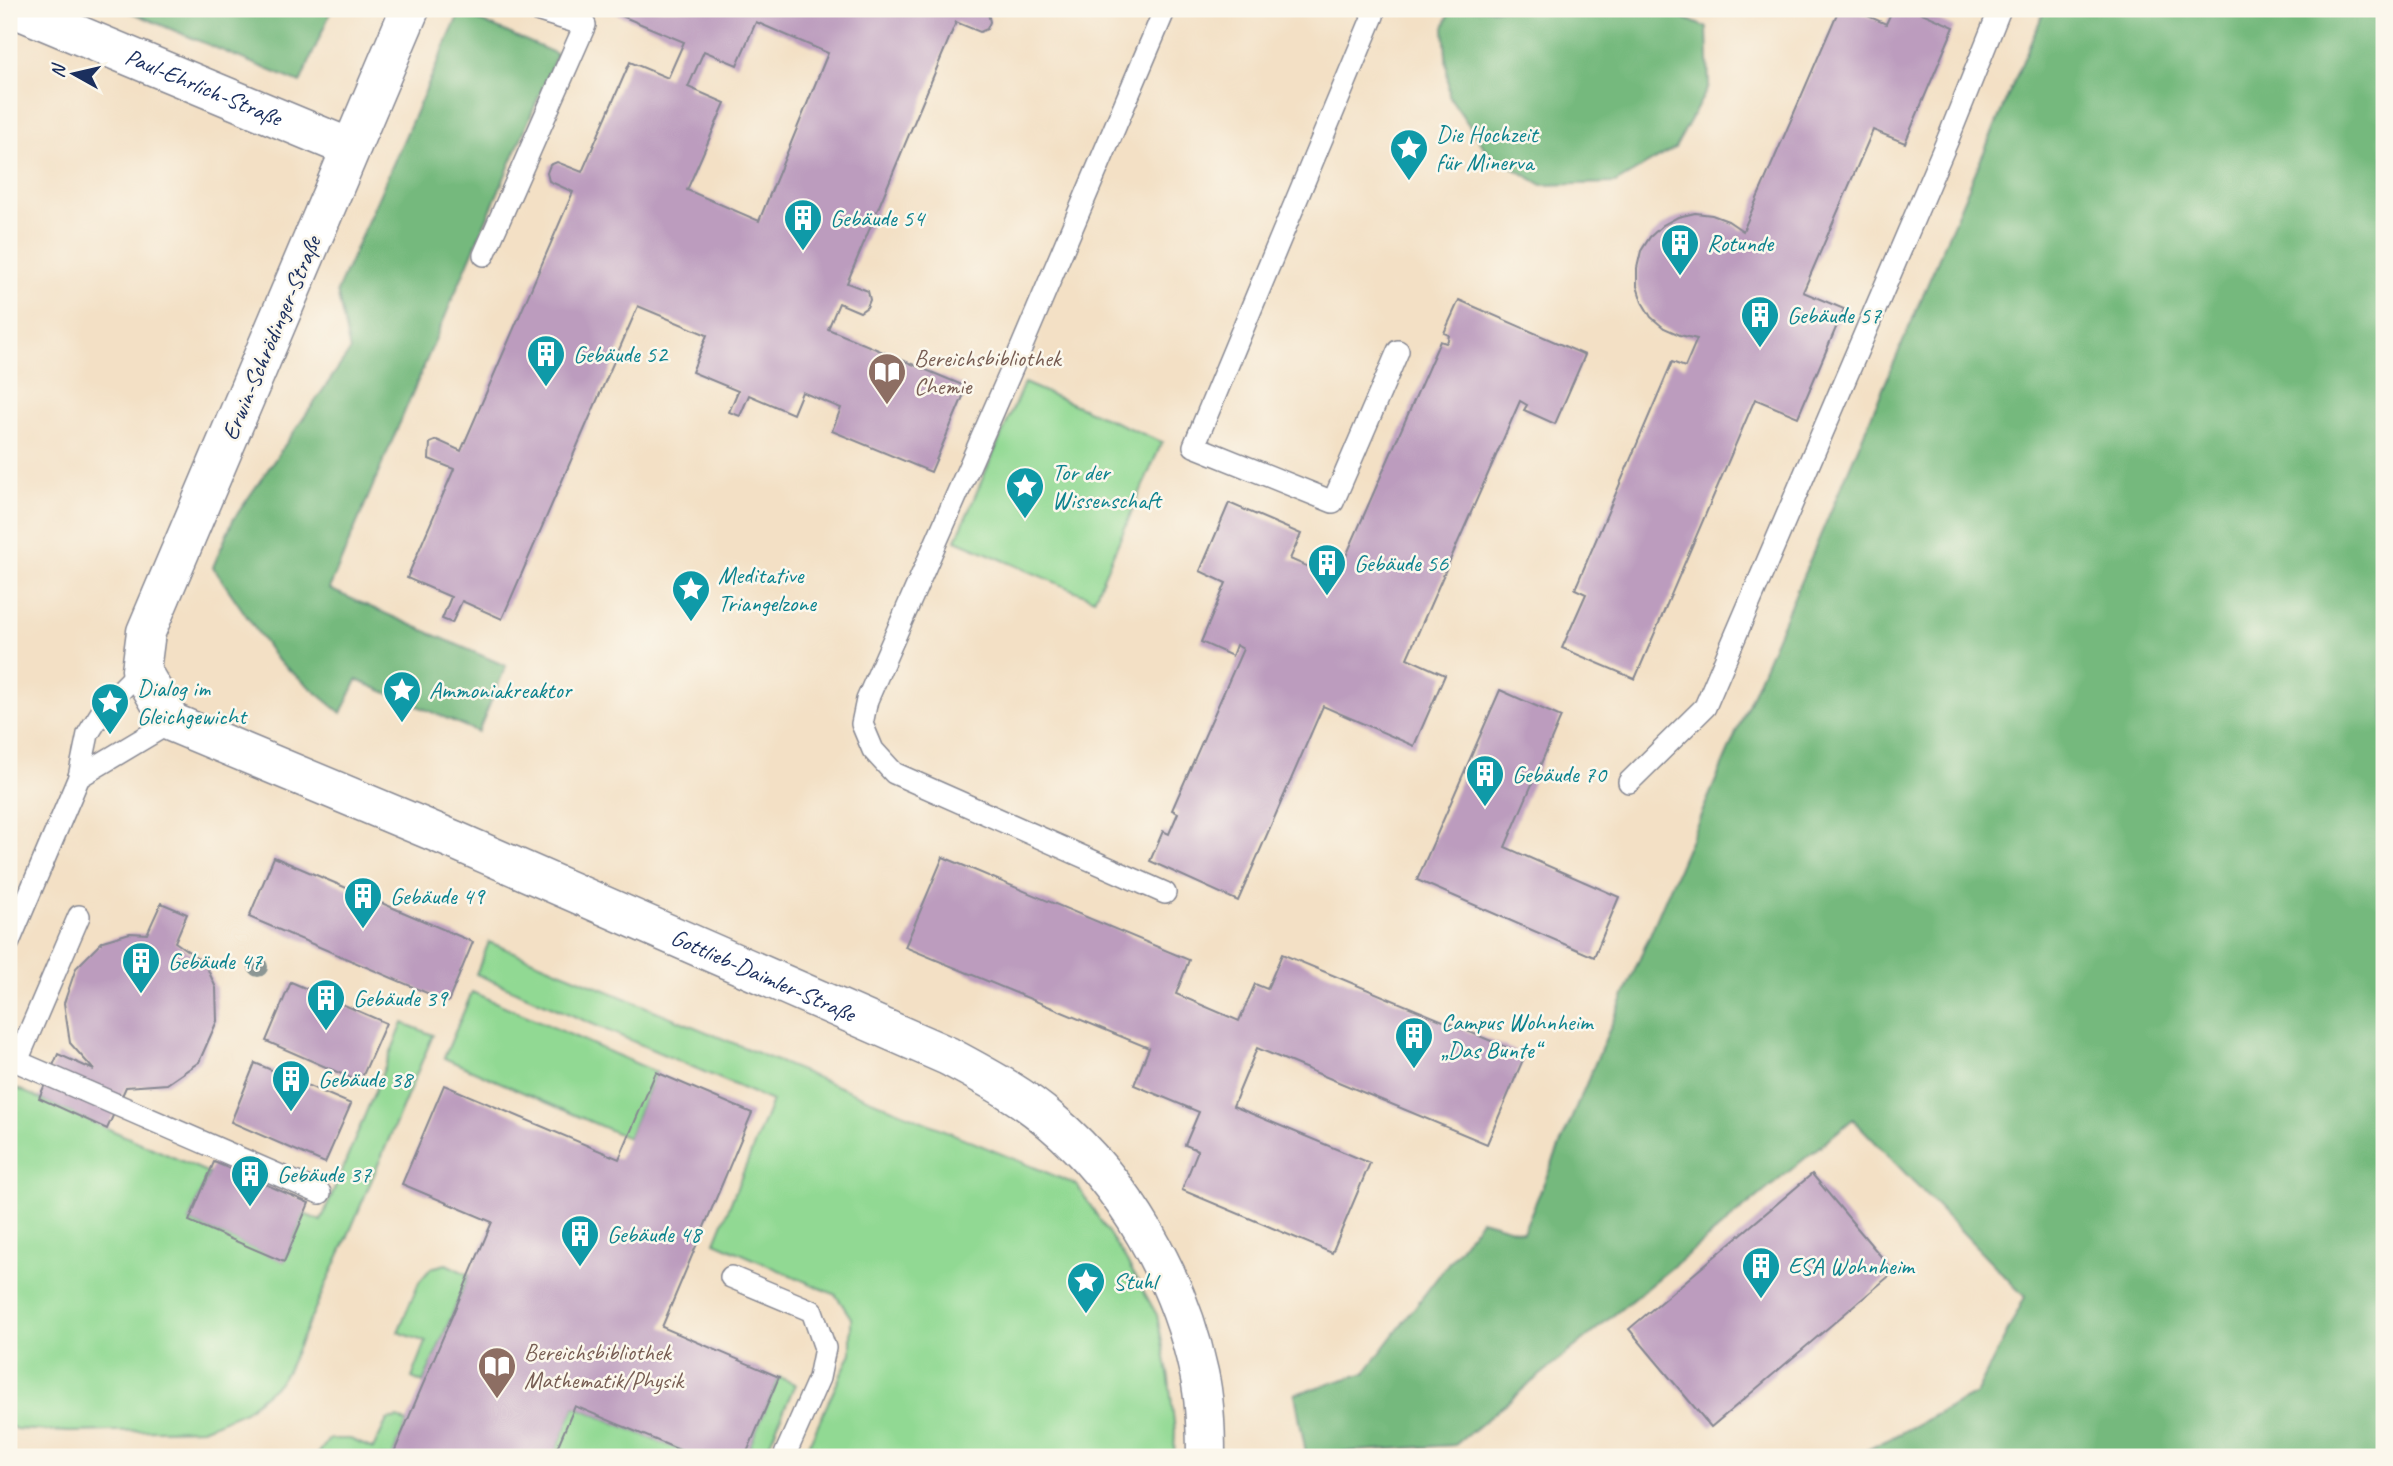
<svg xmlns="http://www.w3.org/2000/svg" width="2393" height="1466" viewBox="0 0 2393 1466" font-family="Caveat,sans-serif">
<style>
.green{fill:#91d993;stroke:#568478;stroke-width:2}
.forest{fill:#74b97d;stroke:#48746e;stroke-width:2}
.building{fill:#bc9cbe;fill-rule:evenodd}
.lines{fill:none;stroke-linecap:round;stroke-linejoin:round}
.service-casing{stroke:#878892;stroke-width:24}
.minor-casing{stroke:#878892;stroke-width:41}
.service{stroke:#fff;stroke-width:21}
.minor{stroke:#fff;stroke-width:38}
.tree{fill:#8c9694}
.labels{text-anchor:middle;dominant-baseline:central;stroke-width:5;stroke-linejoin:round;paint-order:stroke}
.street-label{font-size:24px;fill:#1b2f5e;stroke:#fbf7ec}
.culture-label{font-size:24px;fill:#0d838f;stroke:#fbf7ec;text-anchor:start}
.education-label{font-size:24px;fill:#785e54;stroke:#fbf7ec;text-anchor:start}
</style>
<rect width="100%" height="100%" fill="#fbf7ec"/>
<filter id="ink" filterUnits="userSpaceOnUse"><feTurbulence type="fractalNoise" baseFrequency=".0143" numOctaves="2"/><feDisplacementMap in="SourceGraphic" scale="14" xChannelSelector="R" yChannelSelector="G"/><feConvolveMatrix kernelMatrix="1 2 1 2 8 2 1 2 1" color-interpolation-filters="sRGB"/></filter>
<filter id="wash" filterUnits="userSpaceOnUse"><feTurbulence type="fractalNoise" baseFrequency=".00686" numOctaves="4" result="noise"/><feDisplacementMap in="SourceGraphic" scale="28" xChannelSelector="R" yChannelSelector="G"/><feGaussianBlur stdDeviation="1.57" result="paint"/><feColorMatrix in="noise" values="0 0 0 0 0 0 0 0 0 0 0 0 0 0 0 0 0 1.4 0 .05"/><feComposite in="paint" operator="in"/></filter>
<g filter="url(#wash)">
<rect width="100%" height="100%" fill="#f3e0c5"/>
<g class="green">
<polygon points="1024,383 1162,442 1094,599 956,540"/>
<polygon points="489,942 1077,1185 1126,1260 1157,1315 1169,1379 1175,1431 1174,1457 803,1457 851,1353 851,1318 836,1295 715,1242 772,1101 476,974"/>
<polygon points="472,992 656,1072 628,1138 444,1058"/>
<polygon points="403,1023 433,1035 347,1238 287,1371 277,1384 245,1411 202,1429 69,1432 16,1429 9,1426 9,1085 209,1173 189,1221 284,1261 304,1214 321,1221"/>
<polygon points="446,1264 469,1275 423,1383 412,1378 426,1342 398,1332 419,1282 431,1268"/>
<polygon points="779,1377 795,1384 764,1457 745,1457"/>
<polygon points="575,1406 696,1457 568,1457 555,1452"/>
<polygon points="398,1418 407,1423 392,1457 316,1457 329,1439 350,1439 373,1449 387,1420"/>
</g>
<g class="forest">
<polygon points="123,9 332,9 300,83"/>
<polygon points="1450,9 1663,9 1707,28 1709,86 1675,148 1615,183 1542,185 1488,153 1449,96 1444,28"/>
<polygon points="2045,9 2384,9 2384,1457 1854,1457 1976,1394 2025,1297 1853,1119 1455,1445 1306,1454 1295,1394 1365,1373 1481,1220 1523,1232"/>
<polygon points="460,12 557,54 329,589 506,666 478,732 357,680 341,713 276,659 213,567 233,520 350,351 337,291"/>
</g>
<g id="blocks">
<g class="building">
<path d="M605,9H976L988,13L990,22L987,29L980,32L956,22L847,283L868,291L870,300L867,307L860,312L839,303L828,329L967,387L931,472L832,431L841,408L802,392L793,414L749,395L740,416L729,412L738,391L692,372L707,335L638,306L502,619L462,601L452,623L442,619L451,597L407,578L454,469L429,459L430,443L437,440L461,451L573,192L549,181L547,173L550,165L557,162L582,172L630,62L668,78L684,42ZM756,22L828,53L759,221L687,190L725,103L688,87L704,51L737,65Z"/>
<polygon points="1839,9 1852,9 1886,24 1893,9 1913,9 1954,27 1905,143 1873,130 1803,292 1844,309 1798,417 1755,399 1635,679 1562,648 1586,594 1575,589 1672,362 1685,367 1697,339 1680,335 1664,328 1651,317 1642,302 1637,286 1637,268 1641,251 1650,237 1663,225 1678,217 1695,213 1712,215 1728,221 1743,231"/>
<polygon points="1459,300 1585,355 1555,424 1524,410 1527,405 1520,401 1407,658 1445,675 1414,746 1323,706 1238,901 1150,861 1163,831 1169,834 1178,813 1172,810 1243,649 1236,645 1232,656 1201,642 1226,583 1200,571 1229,503 1301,534 1290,559 1336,579 1440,341 1446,343 1448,340 1449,335 1444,333"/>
<polygon points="1500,690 1561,717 1505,847 1619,897 1594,957 1417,880"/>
<polygon points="274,857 473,942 448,1002 249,917"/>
<polygon points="943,857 1189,960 1176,994 1239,1021 1255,984 1267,989 1282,954 1525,1055 1487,1144 1257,1048 1233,1106 1370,1163 1332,1253 1182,1190 1198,1150 1185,1145 1199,1112 1134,1085 1149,1048 905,947"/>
<polygon points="161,903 187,914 175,942 205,963 216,988 217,1021 199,1062 167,1084 126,1087 107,1129 39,1098 58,1054 94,1070 70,1043 64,1003 76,968 103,941 130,933 147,934"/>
<polygon points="291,982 386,1023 360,1082 266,1041"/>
<polygon points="255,1063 351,1104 325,1163 231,1122"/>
<polygon points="656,1072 752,1113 662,1327 779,1377 745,1457 696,1457 575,1406 553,1457 392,1457 492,1222 402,1184 444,1085 619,1159"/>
<polygon points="214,1162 309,1203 284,1262 189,1221"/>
<polygon points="1812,1174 1894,1272 1711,1427 1629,1329"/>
</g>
</g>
</g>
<g filter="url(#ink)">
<use href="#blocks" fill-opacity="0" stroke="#878892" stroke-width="2"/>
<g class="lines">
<defs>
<g id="service">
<polyline points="1369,9 1373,16 1194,446 1333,502 1398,351"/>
<polyline points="484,255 585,25 533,9"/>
<polyline points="141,670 106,705 88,734 79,777 171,722"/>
<polyline points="1629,782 1705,707 1948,139 2000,9"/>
<polyline points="1165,893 894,773 873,750 862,724 867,700 1022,346 1165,9"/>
<polyline points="9,942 79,777"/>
<polyline points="9,1058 320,1193"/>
<polyline points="17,1061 79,916"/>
<polyline points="731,1277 812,1311 825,1348 819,1378 784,1457"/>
</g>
<g id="minor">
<path id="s1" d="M16,9L350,148"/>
<path id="s2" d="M410,9L146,632L141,670L171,722L454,840L948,1056C983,1075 1020,1094 1051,1121C1125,1183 1179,1278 1199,1373C1205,1400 1206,1429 1206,1457"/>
</g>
</defs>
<use href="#service" class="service-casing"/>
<use href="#minor" class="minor-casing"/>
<use href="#service" class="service"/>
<use href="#minor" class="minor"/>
</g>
<circle class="tree" cx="258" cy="967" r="10"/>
</g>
<defs>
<symbol id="sight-pin" viewBox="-11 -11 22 30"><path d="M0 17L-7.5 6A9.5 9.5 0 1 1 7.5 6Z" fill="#0f9aa8" stroke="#fbf7ec"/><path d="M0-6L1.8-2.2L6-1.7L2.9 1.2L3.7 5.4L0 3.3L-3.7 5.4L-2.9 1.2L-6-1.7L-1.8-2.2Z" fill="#fff"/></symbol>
<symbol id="building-pin" viewBox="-11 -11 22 30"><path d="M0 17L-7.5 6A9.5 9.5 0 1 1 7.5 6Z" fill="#0f9aa8" stroke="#fbf7ec"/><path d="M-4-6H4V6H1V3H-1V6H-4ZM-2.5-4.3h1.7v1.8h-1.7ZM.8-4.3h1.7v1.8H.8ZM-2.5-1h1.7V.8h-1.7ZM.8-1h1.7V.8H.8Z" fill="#fff"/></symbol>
<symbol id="library-pin" viewBox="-11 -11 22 30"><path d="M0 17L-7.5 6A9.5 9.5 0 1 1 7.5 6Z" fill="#8d6e63" stroke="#fbf7ec"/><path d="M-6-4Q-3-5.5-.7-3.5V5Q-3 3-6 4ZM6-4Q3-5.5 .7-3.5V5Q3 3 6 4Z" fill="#fff"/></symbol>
</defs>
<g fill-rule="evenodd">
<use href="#sight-pin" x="1387" y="126" width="44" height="60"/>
<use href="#building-pin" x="781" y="196" width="44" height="60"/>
<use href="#building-pin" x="1658" y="221" width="44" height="60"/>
<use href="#building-pin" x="1738" y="293" width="44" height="60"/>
<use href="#building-pin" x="524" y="332" width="44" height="60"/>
<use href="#library-pin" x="865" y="350" width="44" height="60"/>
<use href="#sight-pin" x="1003" y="464" width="44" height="60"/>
<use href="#building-pin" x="1305" y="541" width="44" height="60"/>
<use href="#sight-pin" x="669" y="567" width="44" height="60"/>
<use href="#sight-pin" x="380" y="668" width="44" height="60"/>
<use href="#sight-pin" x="88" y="680" width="44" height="60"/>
<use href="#building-pin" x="1463" y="752" width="44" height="60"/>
<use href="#building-pin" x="341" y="874" width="44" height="60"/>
<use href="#building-pin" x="119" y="939" width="44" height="60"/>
<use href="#building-pin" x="304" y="976" width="44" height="60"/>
<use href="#building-pin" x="1392" y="1014" width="44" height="60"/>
<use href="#building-pin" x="269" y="1057" width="44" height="60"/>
<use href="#building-pin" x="228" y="1152" width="44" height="60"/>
<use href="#building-pin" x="558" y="1212" width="44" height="60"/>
<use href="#building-pin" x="1739" y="1244" width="44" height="60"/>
<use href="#sight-pin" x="1064" y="1259" width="44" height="60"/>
<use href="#library-pin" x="475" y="1344" width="44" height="60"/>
</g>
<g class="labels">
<g class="street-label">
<text stroke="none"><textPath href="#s1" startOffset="203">Paul-Ehrlich-Straße</textPath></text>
<text transform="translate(271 338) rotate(-67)">Erwin-Schrödinger-Straße</text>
<text stroke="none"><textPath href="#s2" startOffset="1419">Gottlieb-Daimler-Straße</textPath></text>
</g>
<g class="culture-label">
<text x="1436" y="134">Die Hochzeit<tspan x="1436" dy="28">für Minerva</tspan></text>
<text x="830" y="218">Gebäude 54</text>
<text x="1707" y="243">Rotunde</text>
<text x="1787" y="315">Gebäude 57</text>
<text x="573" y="354">Gebäude 52</text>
<text x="1052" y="472">Tor der<tspan x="1052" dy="28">Wissenschaft</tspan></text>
<text x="1354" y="563">Gebäude 56</text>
<text x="718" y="575">Meditative<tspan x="718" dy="28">Triangelzone</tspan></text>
<text x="137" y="688">Dialog im<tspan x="137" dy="28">Gleichgewicht</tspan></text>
<text x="429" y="690">Ammoniakreaktor</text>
<text x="1512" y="774">Gebäude 70</text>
<text x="390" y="896">Gebäude 49</text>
<text x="168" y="961">Gebäude 47</text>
<text x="353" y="998">Gebäude 39</text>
<text x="1441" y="1022">Campus Wohnheim<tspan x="1441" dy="28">„Das Bunte“</tspan></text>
<text x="318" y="1079">Gebäude 38</text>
<text x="277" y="1174">Gebäude 37</text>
<text x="607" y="1234">Gebäude 48</text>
<text x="1788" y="1266">ESA Wohnheim</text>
<text x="1113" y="1281">Stuhl</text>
</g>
<g class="education-label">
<text x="914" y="358">Bereichsbibliothek<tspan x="914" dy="28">Chemie</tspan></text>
<text x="524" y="1352">Bereichsbibliothek<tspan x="524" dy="28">Mathematik/Physik</tspan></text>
</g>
</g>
<rect width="2393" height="1466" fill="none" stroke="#fbf7ec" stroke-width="35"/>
<g transform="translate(74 74) rotate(278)" stroke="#fbf7ec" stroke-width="5" paint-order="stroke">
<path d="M0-5L12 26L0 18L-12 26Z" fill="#1b2f5e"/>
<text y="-10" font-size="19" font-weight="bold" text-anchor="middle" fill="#1b2f5e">N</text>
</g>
</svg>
